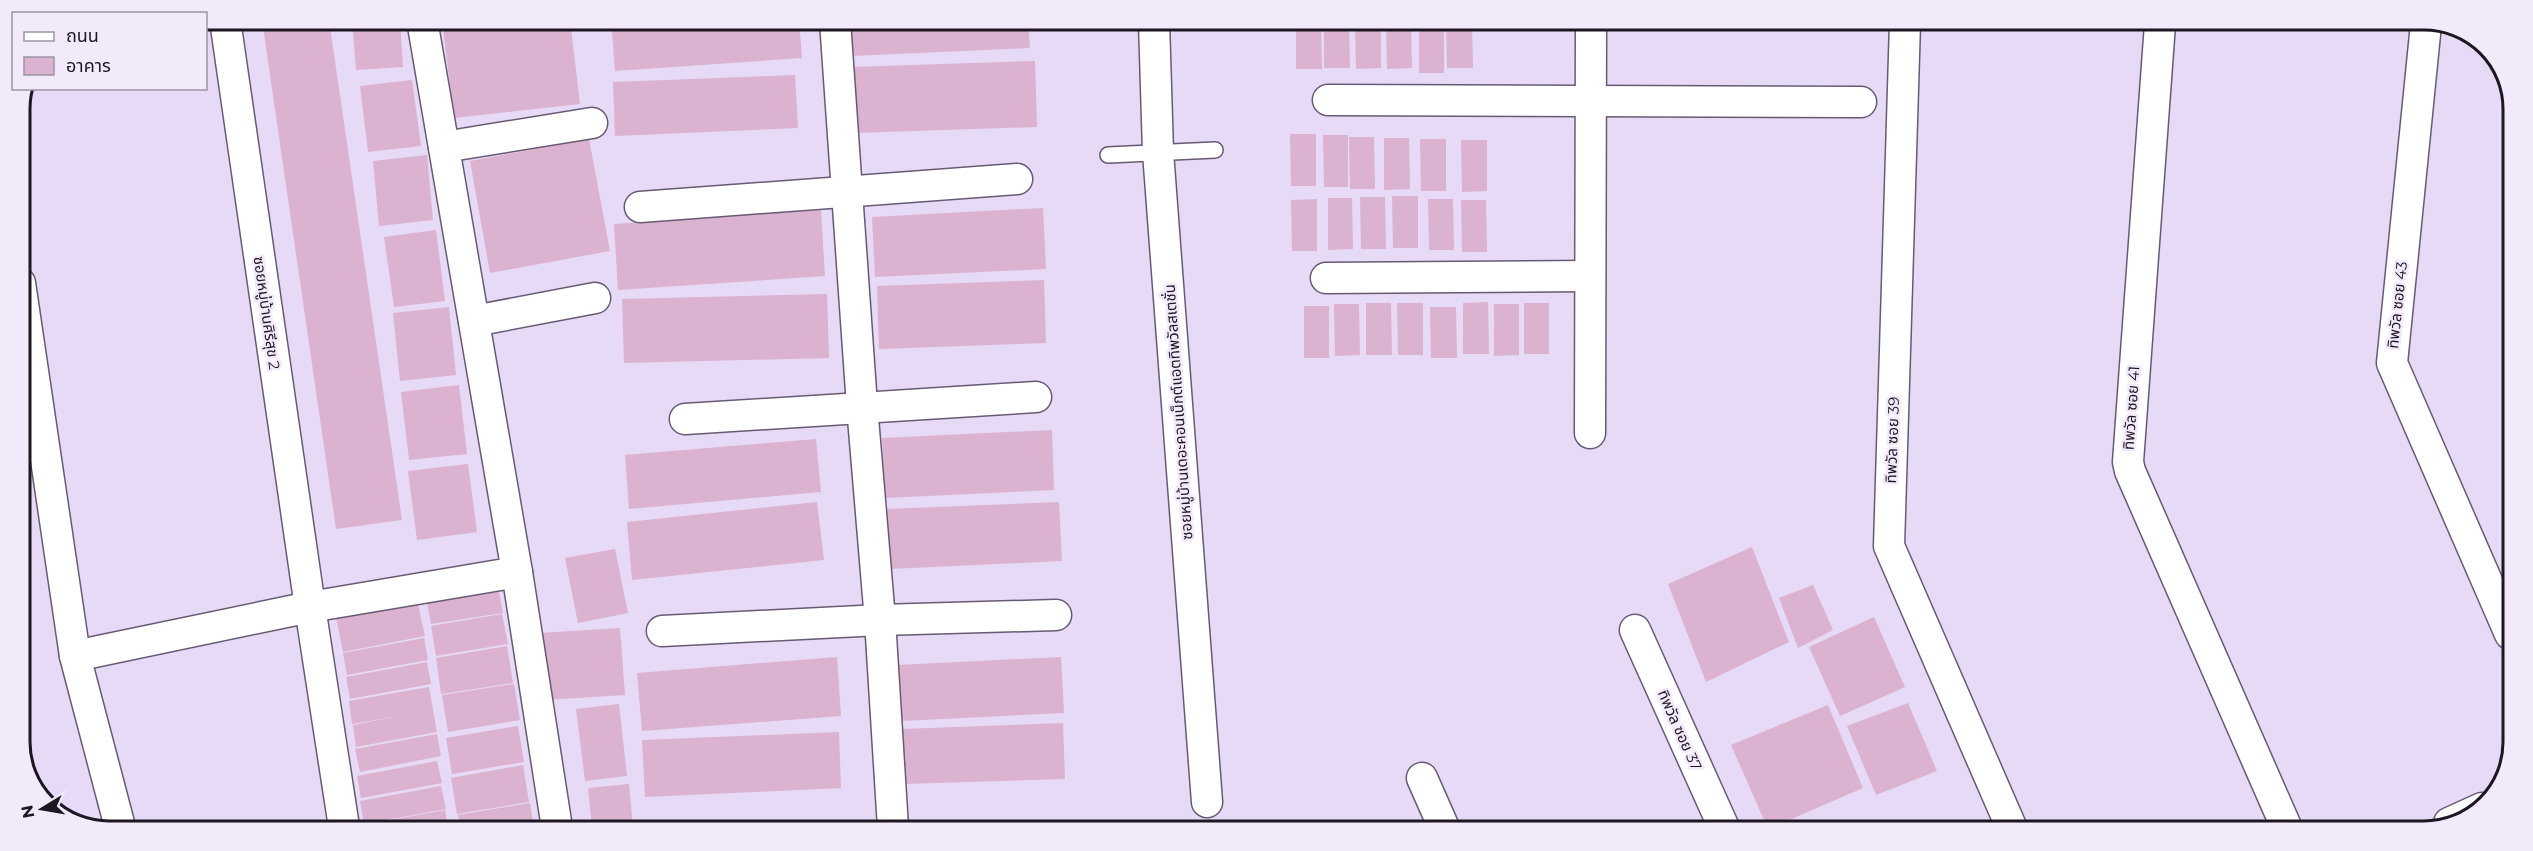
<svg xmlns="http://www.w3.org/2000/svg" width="2533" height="851" viewBox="0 0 2533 851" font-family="Montserrat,'Noto Sans Thai',sans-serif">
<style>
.building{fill:#dbb2cf}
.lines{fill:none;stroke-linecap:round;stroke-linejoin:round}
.lane-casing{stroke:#675b73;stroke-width:18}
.street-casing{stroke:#675b73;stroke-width:33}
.lane{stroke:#fff;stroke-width:15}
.street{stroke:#fff;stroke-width:30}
.labels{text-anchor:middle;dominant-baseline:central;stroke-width:5;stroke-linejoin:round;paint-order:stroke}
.street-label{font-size:15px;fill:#1c1721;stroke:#f2e9fb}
.rim{fill:none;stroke:#1c1721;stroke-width:3}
</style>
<rect width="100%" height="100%" fill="#e7daf6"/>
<g class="building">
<polygon points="262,20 329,20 402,520 336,529"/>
<polygon points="352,20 400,20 403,67 356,70"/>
<polygon points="442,20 570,20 580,104 454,118"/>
<polygon points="611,20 799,21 802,58 615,71"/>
<polygon points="850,21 1028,21 1030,48 852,56"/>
<polygon points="1296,22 1321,22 1322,69 1296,69"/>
<polygon points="1324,22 1349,22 1350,68 1324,68"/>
<polygon points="1355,22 1381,22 1381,68 1356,69"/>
<polygon points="1386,22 1411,22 1412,68 1387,69"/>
<rect x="1419" y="22" width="25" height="51"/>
<polygon points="1446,22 1472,22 1473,68 1447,68"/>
<polygon points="1035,61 1037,127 854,133 852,67"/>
<polygon points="795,75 798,128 615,136 613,82"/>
<polygon points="412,80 421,146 368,152 360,86"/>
<polygon points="1290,134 1316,134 1316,186 1291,186"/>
<polygon points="1323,135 1348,135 1348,187 1324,187"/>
<polygon points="1349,137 1374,137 1375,189 1350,189"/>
<polygon points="1384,138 1409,138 1410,189 1384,190"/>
<polygon points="589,139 610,251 490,273 470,161"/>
<polygon points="1420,139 1446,139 1446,191 1421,191"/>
<polygon points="1461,140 1487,140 1487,191 1462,192"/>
<polygon points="427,155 433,220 379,226 373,161"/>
<polygon points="1392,196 1418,196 1418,248 1393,248"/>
<polygon points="1360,197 1385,197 1386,249 1361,249"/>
<polygon points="1328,198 1352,198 1353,249 1328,250"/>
<polygon points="1317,199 1317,251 1292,251 1291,200"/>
<polygon points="1428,199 1453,199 1454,250 1429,250"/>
<polygon points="1461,200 1486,200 1487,252 1462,252"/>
<polygon points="1043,208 1046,269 875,277 872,217"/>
<polygon points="821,210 825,276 618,290 614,224"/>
<polygon points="436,230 445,301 394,307 384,237"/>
<polygon points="1044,280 1046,343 879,349 877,286"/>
<polygon points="827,294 829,358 624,363 622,299"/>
<polygon points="1488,302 1489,354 1463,354 1463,303"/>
<polygon points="1366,303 1391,303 1392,355 1366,355"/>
<polygon points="1397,303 1423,303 1423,355 1398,355"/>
<rect x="1524" y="303" width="25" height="51"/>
<polygon points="1334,304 1359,304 1360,355 1335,356"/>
<polygon points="1494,304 1519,304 1519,355 1494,356"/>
<rect x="1304" y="306" width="25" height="52"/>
<polygon points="449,307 456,375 400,381 393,313"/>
<polygon points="1430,307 1456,307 1457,358 1431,358"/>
<polygon points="459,385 467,454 409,460 401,392"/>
<polygon points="1052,430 1054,490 885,498 882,438"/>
<polygon points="816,439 821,492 629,509 625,455"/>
<polygon points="468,464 477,532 417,540 408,471"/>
<polygon points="817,502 824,560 632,580 627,522"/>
<polygon points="1059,502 1062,561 890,569 887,509"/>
<polygon points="1752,547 1789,642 1706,682 1668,584"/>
<polygon points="615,549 628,613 578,623 565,558"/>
<polygon points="496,576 503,613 431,624 424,588"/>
<polygon points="1813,585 1833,630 1798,648 1779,598"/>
<polygon points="415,591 425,636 343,652 334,607"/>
<polygon points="502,614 508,644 436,656 431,626"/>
<polygon points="1874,617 1905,687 1840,716 1809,647"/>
<polygon points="620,628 625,695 545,700 540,633"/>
<polygon points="424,638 428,660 347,675 343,653"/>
<polygon points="507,646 513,683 441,694 436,658"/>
<polygon points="837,657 841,716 642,731 637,673"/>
<polygon points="1061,657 1064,713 901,721 898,665"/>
<polygon points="427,662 431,684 350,699 346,677"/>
<polygon points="514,684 520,720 448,732 442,695"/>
<polygon points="429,687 437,732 356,747 353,725 399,716 352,724 349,701"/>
<polygon points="1908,703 1937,771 1876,795 1847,726"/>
<polygon points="619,704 627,776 585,781 576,709"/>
<polygon points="1828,705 1863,788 1768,829 1731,745"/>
<polygon points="1063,723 1065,779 903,784 901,729"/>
<polygon points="518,726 524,762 452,774 446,738"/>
<polygon points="839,732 841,788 645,797 642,740"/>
<polygon points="437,734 441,756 360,772 355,749"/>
<polygon points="437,761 442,783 361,798 357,776"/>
<polygon points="523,765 529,802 457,814 451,778"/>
<polygon points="629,784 633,828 592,828 588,788"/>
<polygon points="441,786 446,809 364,824 360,801"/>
<polygon points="530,803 534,828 460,828 458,815"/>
<polygon points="445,810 448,828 364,827 363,825"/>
<polygon points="1881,820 1885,830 1859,830"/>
</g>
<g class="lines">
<defs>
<polyline id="lane" points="1108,155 1215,150"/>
<g id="street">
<polyline points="225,20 310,607 344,827"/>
<polyline points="835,21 862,406 880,620 893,828"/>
<polyline points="1154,22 1158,152 1207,802"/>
<polyline points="1905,23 1889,546 2013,831"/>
<polyline points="2160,24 2128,462 2130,471 2288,831"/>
<polyline points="2426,24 2392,363 2510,634"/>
<polyline points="1328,100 1861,102"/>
<polyline points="444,147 592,123"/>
<polyline points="640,207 1017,179"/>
<polyline points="1326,278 1589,276"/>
<polyline points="20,283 75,656 120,827"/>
<polyline points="474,321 595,298"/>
<polyline points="685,419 1036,397"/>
<polyline points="1590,433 1591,22"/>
<polyline points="517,572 557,828"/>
<polyline points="1635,630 1725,830"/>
<polyline points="662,631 880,620 1056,615"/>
<polyline points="75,656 310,607 517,572 422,20"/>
<polyline points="1422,778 1445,830"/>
<polyline points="2449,823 2482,808"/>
</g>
</defs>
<use href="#lane" class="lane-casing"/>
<use href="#street" class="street-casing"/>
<use href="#lane" class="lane"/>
<use href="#street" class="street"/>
</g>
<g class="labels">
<g class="street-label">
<text transform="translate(2397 305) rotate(-84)">ทิพวัล ซอย 43</text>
<text transform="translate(267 313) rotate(82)">ซอยหมู่บ้านศิรีสุข 2</text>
<text transform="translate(2131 408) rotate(-86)">ทิพวัล ซอย 41</text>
<text transform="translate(1178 412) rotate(-94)">ซอยหมู่บ้านเดอะคอนเน็กต์แอตทิพวัลสเตชั่น</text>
<text transform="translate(1892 440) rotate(-88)">ทิพวัล ซอย 39</text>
<text transform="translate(1680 730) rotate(66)">ทิพวัล ซอย 37</text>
</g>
</g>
<path d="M0 0H2533V851H0ZM109 30H2424A79 79 0 0 1 2503 109V742A79 79 0 0 1 2424 821H109A79 79 0 0 1 30 742V109A79 79 0 0 1 109 30Z" fill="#f2e9fb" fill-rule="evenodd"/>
<path class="rim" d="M109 30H2424A79 79 0 0 1 2503 109V742A79 79 0 0 1 2424 821H109A79 79 0 0 1 30 742V109A79 79 0 0 1 109 30Z"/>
<rect x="12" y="12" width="195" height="78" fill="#f2e9fb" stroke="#9c95a4" stroke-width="1.5"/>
<rect x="24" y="32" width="30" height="9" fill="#ffffff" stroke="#9c95a4" stroke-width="1.5"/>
<text x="66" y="42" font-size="18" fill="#1c1721">ถนน</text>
<rect x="24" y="57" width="30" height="18" fill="#dbb2cf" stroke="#9c95a4" stroke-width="1.5"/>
<text x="66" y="72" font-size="18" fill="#1c1721">อาคาร</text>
<g transform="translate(42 809) rotate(259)" stroke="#f2e9fb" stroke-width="4.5" paint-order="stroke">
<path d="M0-4.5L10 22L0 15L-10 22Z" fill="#1c1721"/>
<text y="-9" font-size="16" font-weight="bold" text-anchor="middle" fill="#1c1721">N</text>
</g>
</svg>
